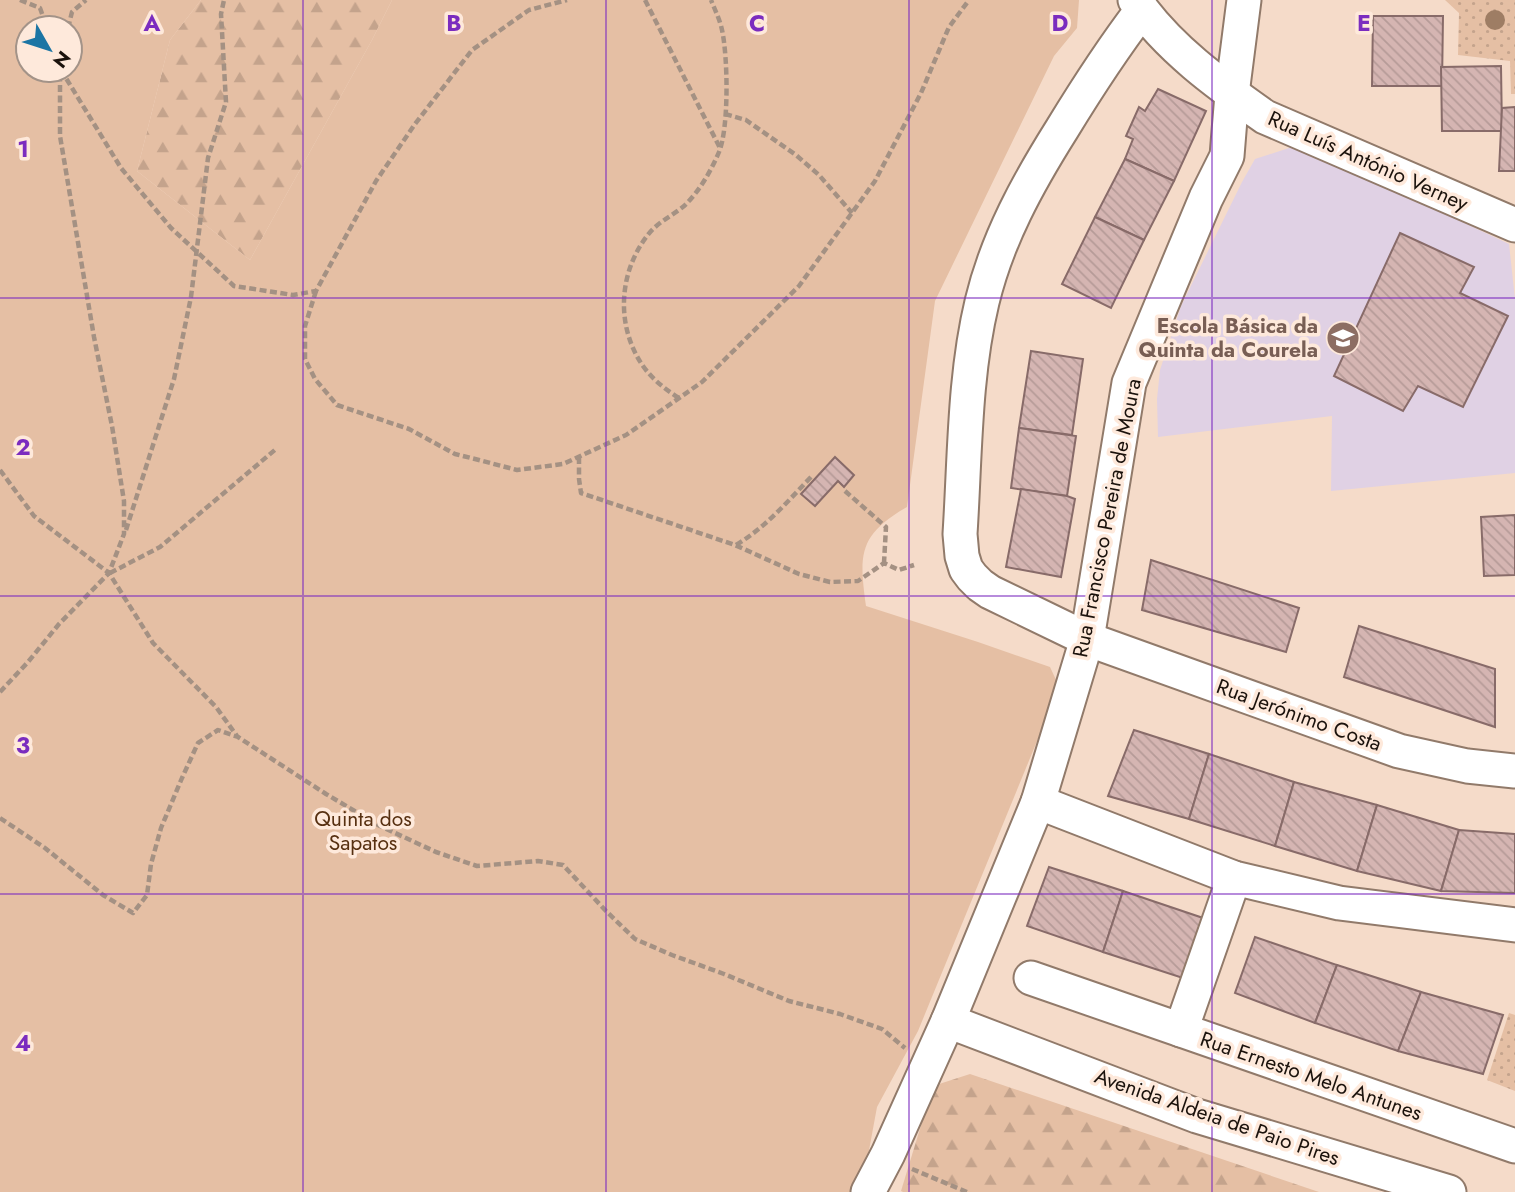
<svg xmlns="http://www.w3.org/2000/svg" width="1515" height="1192" viewBox="0 0 1515 1192" font-family="Jost,sans-serif">
<style>
.education{fill:#e0d1e4}
.grass{fill:url(#grass-dots)}
.forest{fill:url(#forest-firs)}
.green{fill:#e5bfa4;fill-rule:evenodd}
.building{fill:url(#building-back-hatch);stroke:#886b69;stroke-width:2}
.lines{fill:none;stroke-linecap:round;stroke-linejoin:round}
.minor-casing{stroke:#917a6a;stroke-width:37}
.path{stroke:#a49183;stroke-width:4.5;stroke-dasharray:7 3.5;stroke-linecap:butt}
.minor{stroke:#fff;stroke-width:33}
.tree{fill:#9e7d64}
.grid{fill:none;stroke:#7b2cbf;stroke-width:2;stroke-opacity:0.55}
.labels{text-anchor:middle;dominant-baseline:central;stroke-width:7;stroke-linejoin:round;paint-order:stroke}
.street-label{font-size:21px;fill:#1b120c;stroke:#fee9db}
.education-label{font-size:21px;font-weight:bold;fill:#785e54;stroke:#fee9db;text-anchor:end}
.park-label{font-size:21px;fill:#573011;stroke:#fee9db}
.grid-label{font-size:23px;text-anchor:middle;font-weight:bold;fill:#7b2cbf;stroke:#fee9db;stroke-width:7;stroke-linejoin:round;paint-order:stroke}
</style>
<defs>
<pattern id="grass-dots" width="8" height="8" patternUnits="userSpaceOnUse" patternTransform="scale(1.75)"><rect width="8" height="8" fill="#e5bfa4"/><path d="M2 2h.1M6 6h.1" fill="none" stroke="#c4a38c" stroke-width="1.8" stroke-linecap="round"/></pattern>
<pattern id="forest-firs" width="22" height="20" patternUnits="userSpaceOnUse" patternTransform="scale(1.75)"><rect width="22" height="20" fill="#e5bfa4"/><path d="M5 1l3.5 6h-7zM16 11l3.5 6h-7z" fill="#c4a38c"/></pattern>
<pattern id="building-back-hatch" width="6" height="6" patternUnits="userSpaceOnUse" patternTransform="scale(1.75)"><rect width="6" height="6" fill="#d5b5b2"/><path d="M-1 5l2 2M0 0l6 6M5-1l2 2" fill="none" stroke="#b69b98"/></pattern>
</defs>
<rect width="100%" height="100%" fill="#f5dbc9"/>
<polygon class="education" points="1295,146 1333,161 1509,244 1515,299 1515,473 1331,491 1332,416 1158,437 1157,399 1160,370 1181,306 1242,182 1255,159"/>
<g class="grass">
<polygon points="1445,0 1515,0 1515,94 1511,94 1510,61 1458,55 1459,13"/>
<polygon points="1509,1013 1515,1015 1515,1091 1487,1080"/>
</g>
<g class="forest">
<polygon points="201,0 392,0 372,40 250,260 137,171 170,40"/>
<polygon points="970,1074 1319,1192 903,1192 901,1191 933,1086"/>
</g>
<path class="green" d="M0,0H201L170,40L137,171L250,260L372,40L392,0H1079L1077,28L1054,56L935,301L907,507C858,535 859,555 866,606L978,642L1050,667L1057,682L1051,707L918,1031L877,1107L865,1172L854,1192H0ZM28,28H70V70H28Z"/>
<g class="building">
<polygon points="1373,16 1443,16 1442,86 1372,86"/>
<polygon points="1501,66 1502,131 1442,131 1441,67"/>
<polygon points="1158,89 1206,111 1174,181 1125,159 1133,139 1126,136 1139,107 1145,111"/>
<polygon points="1515,107 1515,171 1499,171 1502,108"/>
<polygon points="1125,159 1174,181 1144,240 1095,217"/>
<polygon points="1095,217 1144,240 1111,308 1062,284"/>
<polygon points="1400,233 1474,267 1460,293 1508,316 1463,407 1418,386 1403,411 1334,376"/>
<polygon points="1031,351 1083,359 1072,435 1019,428"/>
<polygon points="1019,428 1076,436 1067,496 1011,488"/>
<polygon points="835,457 854,475 844,487 838,481 815,506 801,494"/>
<polygon points="1021,489 1067,496 1075,499 1061,577 1006,567"/>
<polygon points="1515,515 1515,575 1484,576 1481,517"/>
<polygon points="1151,560 1299,608 1286,652 1142,610"/>
<polygon points="1359,626 1495,669 1495,727 1344,677"/>
<polygon points="1134,730 1209,754 1189,819 1108,796"/>
<polygon points="1209,754 1294,782 1275,846 1189,819"/>
<polygon points="1294,782 1377,805 1357,871 1275,846"/>
<polygon points="1377,805 1459,830 1441,891 1357,871"/>
<polygon points="1459,830 1515,834 1515,893 1441,891"/>
<polygon points="1049,867 1123,891 1103,952 1027,926"/>
<polygon points="1123,891 1206,919 1186,979 1103,952"/>
<polygon points="1255,937 1337,965 1315,1023 1235,993"/>
<polygon points="1337,965 1421,992 1398,1051 1315,1023"/>
<polygon points="1421,992 1503,1015 1483,1074 1398,1051"/>
</g>
<g class="lines">
<defs>
<g id="minor">
<path d="M1135,0C1168,48 1218,84 1265,117L1515,225"/>
<path d="M1142,10C1113,48 1087,88 1062,129C1028,183 997,239 982,302C964,377 965,457 960,534L962,556L966,569L972,577L980,585L990,592L1087,639L1399,751L1467,766L1515,771"/>
<polyline points="1038,802 1234,878 1339,903 1515,925"/>
<polyline points="1234,878 1181,1030 1515,1146"/>
<polyline points="1031,978 1181,1030"/>
<polyline points="948,1021 1197,1116 1449,1192"/>
<polyline points="868,1192 888,1154 948,1021 1038,802 1087,639 1129,383 1206,198 1227,156 1232,94 1244,0"/>
</g>
</defs>
<use href="#minor" class="minor-casing"/>
<g class="path">
<polyline points="20,0 40,8 47,28"/>
<polyline points="645,0 720,148"/>
<polyline points="68,28 72,12 86,0"/>
<polyline points="61,70 121,168 171,228 234,286 293,295 316,291 376,181 415,124 472,50 529,10 567,0"/>
<polyline points="725,114 746,120 796,155 819,175 852,213"/>
<polyline points="316,291 305,326 305,359 315,379 337,405 409,429 455,454 475,459 517,470 563,464 626,435 702,382 799,286 875,181 921,93 949,27 969,0"/>
<path d="M679,398C665,389 653,380 643,366C616,327 618,274 647,236C656,223 672,216 684,206C699,192 711,171 719,152C729,128 728,57 722,30C720,20 715,10 711,0"/>
<polyline points="579,457 579,479 581,493 735,545 799,574 830,582 858,581 884,563 899,570 914,565"/>
<polyline points="0,470 34,516 109,573 153,643 216,707 237,736"/>
<polyline points="845,491 886,527 884,563"/>
<polyline points="126,530 174,379 191,297 208,158 226,102 221,14 224,0"/>
<path d="M736,545C766,527 787,502 811,477"/>
<polyline points="110,573 160,547 276,449"/>
<polyline points="0,692 28,662 59,624 109,573 124,534 124,501 112,426 94,337 60,136 60,71"/>
<polyline points="0,818 45,848 103,895 133,913 147,895 151,864 161,828 182,778 198,743 218,730 238,737 326,794 380,826 436,852 477,866 538,861 563,865 606,911 635,939 672,955 724,974 789,1001 840,1014 882,1029 905,1048"/>
<polyline points="912,1169 967,1192"/>
</g>
<use href="#minor" class="minor"/>
</g>
<circle class="tree" cx="1495" cy="20" r="10"/>
<path class="grid" d="M303,0V1192M606,0V1192M909,0V1192M1212,0V1192M0,298H1515M0,596H1515M0,894H1515"/>
<defs>
<symbol id="school-disc" viewBox="-11 -11 22 22"><circle r="9.5" fill="#8d6e63" stroke="#fee9db"/><path d="M0-5L7-2L0 1L-7-2ZM-4 1L0 2.5L4 1V4Q0 6-4 4Z" fill="#fff"/></symbol>
</defs>
<g fill-rule="evenodd">
<use href="#school-disc" x="1324" y="319" width="38" height="38"/>
</g>
<g class="labels">
<g class="street-label">
<text transform="translate(1368 161) rotate(24)">Rua Luís António Verney</text>
<text transform="translate(1107 518) rotate(-79)">Rua Francisco Pereira de Moura</text>
<text transform="translate(1299 715) rotate(20)">Rua Jerónimo Costa</text>
<text transform="translate(1311 1076) rotate(19)">Rua Ernesto Melo Antunes</text>
<text transform="translate(1217 1117) rotate(19)">Avenida Aldeia de Paio Pires</text>
</g>
<g class="education-label">
<text x="1318" y="326">Escola Básica da<tspan x="1318" dy="24">Quinta da Courela</tspan></text>
</g>
<g class="park-label">
<text x="363" y="819">Quinta dos<tspan x="363" dy="24">Sapatos</tspan></text>
</g>
</g>
<g class="grid-label">
<text x="152" y="31">A</text>
<text x="454" y="31">B</text>
<text x="757" y="31">C</text>
<text x="1060" y="31">D</text>
<text x="1364" y="31">E</text>
<text x="23" y="157">1</text>
<text x="23" y="455">2</text>
<text x="23" y="753">3</text>
<text x="23" y="1051">4</text>
</g>
<g transform="translate(49 49) rotate(129)"><circle r="33" fill="#fee9db" stroke="#a39388" stroke-width="2"/>
<path d="M0-5L12 26L0 18L-12 26Z" fill="#1c75a4"/>
<text y="-10" font-size="19" font-weight="bold" text-anchor="middle" fill="#1b120c">N</text>
</g>
</svg>
